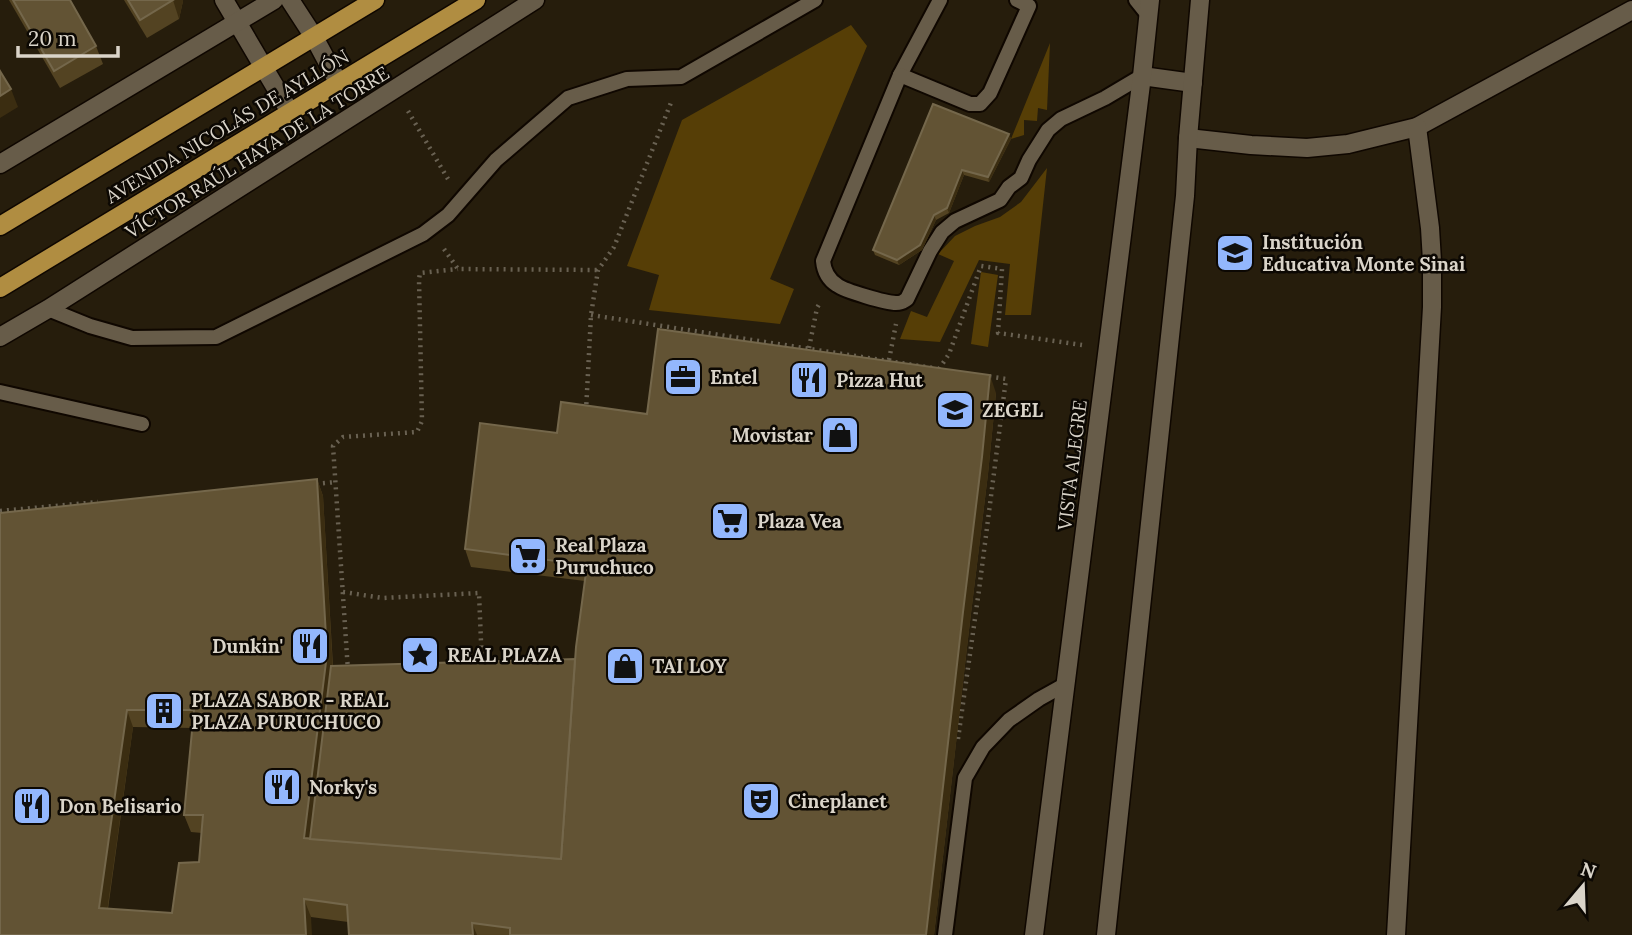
<svg xmlns="http://www.w3.org/2000/svg" width="1632" height="935" viewBox="0 0 1632 935" font-family="Lora,serif">
<style>
.green{fill:#563e06}
.lines{fill:none;stroke-linecap:round;stroke-linejoin:round}
.service-casing{stroke:#0f0700;stroke-width:18}
.minor-casing{stroke:#0f0700;stroke-width:21}
.tertiary-casing{stroke:#0f0700;stroke-width:21}
.primary-casing{stroke:#0f0700;stroke-width:21}
.path{stroke:#696152;stroke-width:4.5;stroke-dasharray:2 5;stroke-linecap:butt}
.service{stroke:#675c49;stroke-width:14}
.minor{stroke:#675c49;stroke-width:18}
.tertiary{stroke:#675c49;stroke-width:18}
.primary{stroke:#b08d41;stroke-width:18}
.wall{fill:#534322;fill-rule:evenodd}
.shaded-wall{fill:#3b2d11}
.building{fill:#625334;stroke:#74674b;stroke-width:2;fill-rule:evenodd}
.labels{text-anchor:middle;dominant-baseline:central;stroke-width:5;stroke-linejoin:round;paint-order:stroke}
.street-label{font-size:19px;fill:#dad4c9;stroke:#0c0803}
.poi-label{font-size:19px;font-weight:bold;fill:#dad4c9;stroke:#0c0803;text-anchor:start}
</style>
<rect width="100%" height="100%" fill="#261d0c"/>
<g class="green">
<polygon points="851,25 867,46 770,279 794,289 780,324 649,310 659,275 627,266 682,120"/>
<polygon points="1050,43 1047,110 1038,108 1037,121 1024,120 1024,135 1011,139"/>
<polygon points="1047,168 1031,315 1005,315 1010,264 979,260 940,342 900,339 911,311 927,317 954,261 938,254 955,236 975,226 1000,217 1021,202"/>
<polygon points="981,272 998,275 988,347 971,344"/>
</g>
<g class="lines">
<defs>
<g id="service">
<path d="M940,0L900,75L823,261C824,271 829,280 837,285C845,291 886,303 896,303C903,303 902,302 907,299L930,251L942,232L955,221L1000,200L1009,187L1021,178L1029,160L1048,130L1061,119L1105,98L1142,76"/>
<polyline points="1136,0 1148,15"/>
<polyline points="900,75 970,104 980,104 990,93 1029,6 1017,0"/>
<polyline points="48,309 90,326 132,338 216,337 423,234 448,215 496,160 568,98 627,79 681,77 815,0"/>
<polyline points="0,392 142,424"/>
<polyline points="945,935 965,778 983,747 1009,720 1039,699 1066,684"/>
</g>
<g id="minor">
<polyline points="1188,138 1251,145 1307,148 1348,144 1417,127 1632,10"/>
<polyline points="1396,935 1432,307 1432,261 1430,228 1417,127"/>
</g>
<g id="tertiary">
<polyline points="224,0 290,112"/>
<polyline points="290,0 314,37 338,82"/>
<polyline points="1142,76 1193,83"/>
<polyline points="0,164 274,0"/>
<polyline points="0,337 48,309 535,0"/>
<polyline points="1034,935 1142,76 1150,0"/>
<polyline points="1106,935 1185,196 1188,138 1200,0"/>
</g>
<g id="primary">
<polyline points="0,226 375,0"/>
<polyline points="0,288 476,0"/>
</g>
</defs>
<use href="#service" class="service-casing"/>
<use href="#minor" class="minor-casing"/>
<use href="#tertiary" class="tertiary-casing"/>
<use href="#primary" class="primary-casing"/>
<g class="path">
<polyline points="408,111 448,179"/>
<polyline points="444,249 458,269 598,270"/>
<polyline points="591,315 933,368"/>
<polyline points="809,348 817,308 821,301"/>
<polyline points="889,360 896,324"/>
<polyline points="939,369 949,354 981,266 1002,269 998,333 1082,345"/>
<polyline points="586,411 591,315 598,270 614,247 672,100"/>
<polyline points="316,484 336,482"/>
<polyline points="0,511 98,502"/>
<polyline points="343,592 383,598 479,593 482,666"/>
<polyline points="348,671 333,446 343,437 417,432 422,421 419,279 420,273 458,269"/>
<polyline points="958,739 979,590 1006,379 986,376"/>
</g>
<use href="#service" class="service"/>
<use href="#minor" class="minor"/>
<use href="#tertiary" class="tertiary"/>
<use href="#primary" class="primary"/>
</g>
<g class="wall">
<polygon points="9,0 70,0 96,46 103,64 60,88"/>
<polygon points="124,0 182,0 183,1 179,19 147,38"/>
<polygon points="933,104 1009,134 1011,139 989,182 964,175 949,213 936,220 922,250 899,265 875,255 873,250"/>
<path d="M996,393L988,474L969,630L934,935H349L348,922L311,917L0,935V513L317,479L323,496L333,666L575,659L585,581L471,567L465,549L557,433L647,414ZM133,727L193,728L184,815L191,832L202,833L199,862L172,913L108,909Z"/>
</g>
<g class="shaded-wall">
<polygon points="173,0 182,0 183,1 179,19"/>
<polygon points="11,89 18,107 0,118 0,96"/>
<polygon points="1009,134 1011,139 989,182 988,177"/>
<polygon points="962,170 964,175 949,213 947,208"/>
<polygon points="934,215 936,220 922,250 899,265 897,260"/>
<polygon points="990,375 996,393 988,474 969,630 934,935 926,935"/>
<polygon points="317,479 323,496 333,672 311,851 304,838"/>
<polygon points="127,710 133,727 105,926 99,908"/>
<polygon points="304,899 311,917 312,935 306,935"/>
<polygon points="472,923 477,935 473,935"/>
</g>
<g class="building">
<polygon points="13,0 70,0 96,46 54,71"/>
<polygon points="128,0 173,0 140,20"/>
<polygon points="0,71 11,89 0,96"/>
<polygon points="933,104 1009,134 988,177 962,170 947,208 934,215 920,245 897,260 873,250"/>
<path d="M658,329L990,375L982,457L963,612L926,935H510V928L472,923L473,935H349L347,905L304,899L306,935H0V513L317,479L327,654L304,838L561,859L576,647L587,565L465,549L480,423L557,433L561,402L647,414ZM127,710H194L184,815H203L199,862L179,863L172,913L99,908Z"/>
<polygon points="575,659 561,859 310,839 331,666"/>
</g>
<defs>
<symbol id="school-square" viewBox="-11 -11 22 22"><rect x="-9" y="-9" width="18" height="18" rx="4" fill="#93b7fd" stroke="#0c0803"/><path d="M0-5L7-2L0 1L-7-2ZM-4 1L0 2.5L4 1V4Q0 6-4 4Z" fill="#111"/></symbol>
<symbol id="office-square" viewBox="-11 -11 22 22"><rect x="-9" y="-9" width="18" height="18" rx="4" fill="#93b7fd" stroke="#0c0803"/><path d="M-6-3h4V-5.5h4V-3h4V5H-6ZM-1-4.5V-3h2v-1.5ZM-6 0V1H6V0Z" fill="#111"/></symbol>
<symbol id="restaurant-square" viewBox="-11 -11 22 22"><rect x="-9" y="-9" width="18" height="18" rx="4" fill="#93b7fd" stroke="#0c0803"/><path d="M-5-6h1v4h1v-4h1v4h1v-4h1v5L-1.5 .5V6h-2V.5L-5-1ZM5-6V6H3V1.5H1.5Q1.5-4 5-6Z" fill="#111"/></symbol>
<symbol id="shop-square" viewBox="-11 -11 22 22"><rect x="-9" y="-9" width="18" height="18" rx="4" fill="#93b7fd" stroke="#0c0803"/><path d="M-5-2.5h2.3a2.7 3.5 0 0 1 5.4 0H5L5.5 6h-11ZM-1.5-2.5h3a1.5 2.3 0 0 0-3 0Z" fill="#111"/></symbol>
<symbol id="supermarket-square" viewBox="-11 -11 22 22"><rect x="-9" y="-9" width="18" height="18" rx="4" fill="#93b7fd" stroke="#0c0803"/><path d="M-6-5.5h2.5l.6 2H6L4.5 2H-2.5L-4.4-4H-6ZM-1.5 3.2a1.3 1.3 0 1 0 .1 0ZM3 3.2a1.3 1.3 0 1 0 .1 0Z" fill="#111"/></symbol>
<symbol id="sight-square" viewBox="-11 -11 22 22"><rect x="-9" y="-9" width="18" height="18" rx="4" fill="#93b7fd" stroke="#0c0803"/><path d="M0-6L1.8-2.2L6-1.7L2.9 1.2L3.7 5.4L0 3.3L-3.7 5.4L-2.9 1.2L-6-1.7L-1.8-2.2Z" fill="#111"/></symbol>
<symbol id="building-square" viewBox="-11 -11 22 22"><rect x="-9" y="-9" width="18" height="18" rx="4" fill="#93b7fd" stroke="#0c0803"/><path d="M-4-6H4V6H1V3H-1V6H-4ZM-2.5-4.3h1.7v1.8h-1.7ZM.8-4.3h1.7v1.8H.8ZM-2.5-1h1.7V.8h-1.7ZM.8-1h1.7V.8H.8Z" fill="#111"/></symbol>
<symbol id="theatre-square" viewBox="-11 -11 22 22"><rect x="-9" y="-9" width="18" height="18" rx="4" fill="#93b7fd" stroke="#0c0803"/><path d="M-5-5.5Q0-4 5-5.5V0Q5 5 0 6Q-5 5-5 0ZM-3.3-2.5H-1v1.5H-3.3ZM1-2.5H3.3v1.5H1ZM-2.8 1Q0 5.5 2.8 1Z" fill="#111"/></symbol>
</defs>
<g fill-rule="evenodd">
<use href="#school-square" x="1213" y="231" width="44" height="44"/>
<use href="#office-square" x="661" y="355" width="44" height="44"/>
<use href="#restaurant-square" x="787" y="358" width="44" height="44"/>
<use href="#school-square" x="933" y="388" width="44" height="44"/>
<use href="#shop-square" x="818" y="413" width="44" height="44"/>
<use href="#supermarket-square" x="708" y="499" width="44" height="44"/>
<use href="#supermarket-square" x="506" y="534" width="44" height="44"/>
<use href="#restaurant-square" x="288" y="624" width="44" height="44"/>
<use href="#sight-square" x="398" y="633" width="44" height="44"/>
<use href="#shop-square" x="603" y="644" width="44" height="44"/>
<use href="#building-square" x="142" y="689" width="44" height="44"/>
<use href="#restaurant-square" x="260" y="765" width="44" height="44"/>
<use href="#theatre-square" x="739" y="779" width="44" height="44"/>
<use href="#restaurant-square" x="10" y="784" width="44" height="44"/>
</g>
<g class="labels">
<g class="street-label">
<text transform="translate(227 126) rotate(-31)">AVENIDA NICOLÁS DE AYLLÓN</text>
<text transform="translate(257 152) rotate(-32)">VÍCTOR RAÚL HAYA DE LA TORRE</text>
<text transform="translate(1072 465) rotate(-83)">VISTA ALEGRE</text>
</g>
<g class="poi-label">
<text x="1262" y="242">Institución<tspan x="1262" dy="22">Educativa Monte Sinai</tspan></text>
<text x="710" y="377">Entel</text>
<text x="836" y="380">Pizza Hut</text>
<text x="982" y="410">ZEGEL</text>
<text x="813" y="435" text-anchor="end">Movistar</text>
<text x="757" y="521">Plaza Vea</text>
<text x="555" y="545">Real Plaza<tspan x="555" dy="22">Puruchuco</tspan></text>
<text x="283" y="646" text-anchor="end">Dunkin'</text>
<text x="447" y="655">REAL PLAZA</text>
<text x="652" y="666">TAI LOY</text>
<text x="191" y="700">PLAZA SABOR - REAL<tspan x="191" dy="22">PLAZA PURUCHUCO</tspan></text>
<text x="309" y="787">Norky's</text>
<text x="788" y="801">Cineplanet</text>
<text x="59" y="806">Don Belisario</text>
</g>
</g>
<g transform="translate(1583 886) rotate(19)" stroke="#0c0803" stroke-width="5" paint-order="stroke">
<path d="M0-5L12 26L0 18L-12 26Z" fill="#dad4c9"/>
<text y="-10" font-size="19" font-weight="bold" text-anchor="middle" fill="#dad4c9">N</text>
</g>
<path d="M18 46v10h100v-10" fill="none" stroke="#dad4c9" stroke-width="3.5"/>
<text x="28" y="46" font-size="21" fill="#dad4c9" stroke="#0c0803" stroke-width="5" paint-order="stroke">20 m</text>
</svg>
